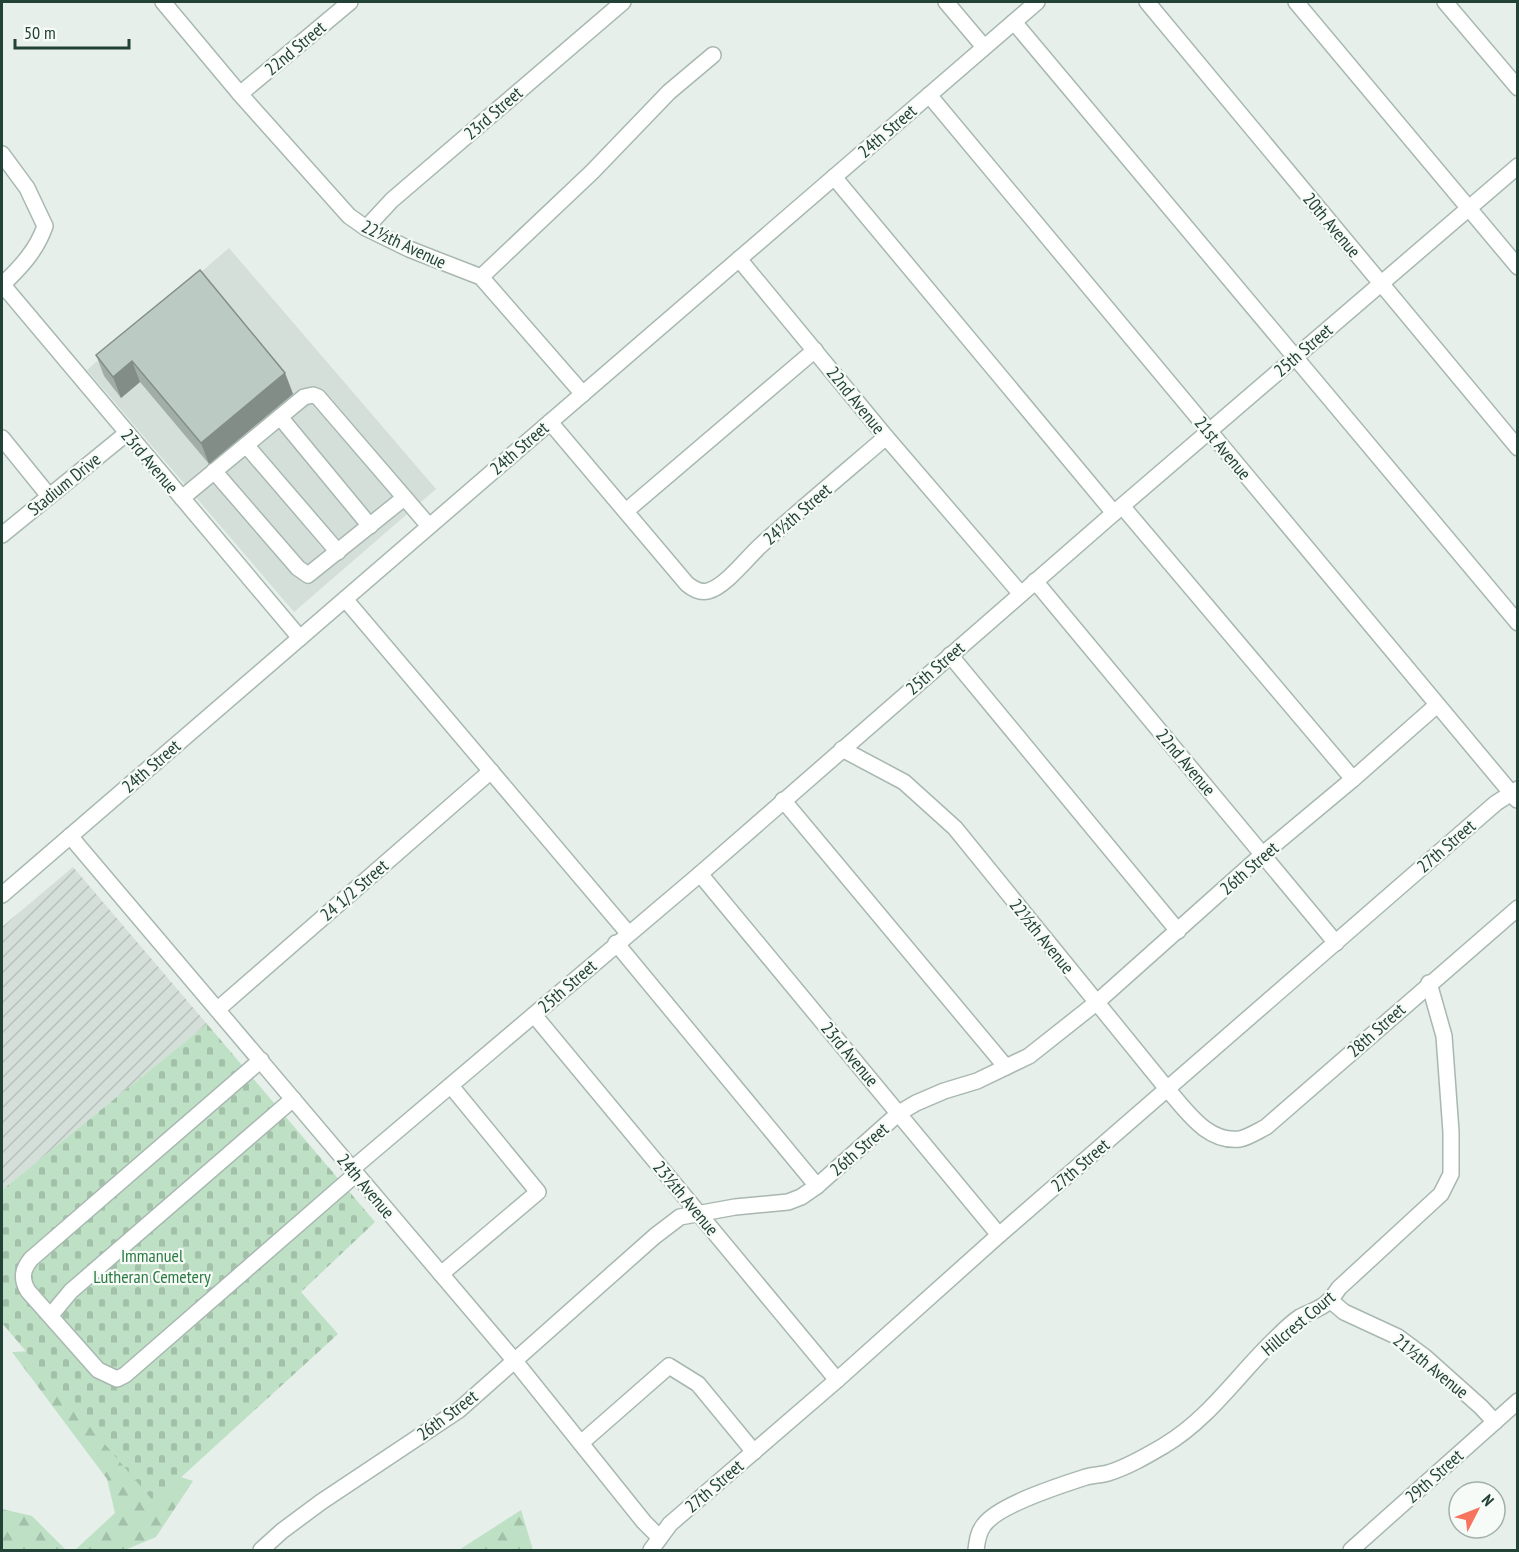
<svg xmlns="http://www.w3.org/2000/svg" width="1519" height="1552" viewBox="0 0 1519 1552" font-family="'PT Sans Narrow',sans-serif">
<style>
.built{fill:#d4dfd9}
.industrial{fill:url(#industrial-furrows)}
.forest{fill:url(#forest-firs)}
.cemetery{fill:url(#cemetery-stones)}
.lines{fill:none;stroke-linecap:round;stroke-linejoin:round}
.minor-casing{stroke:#a8b8b1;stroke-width:18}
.minor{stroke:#fff;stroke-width:15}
.wall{fill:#a1aea8}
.shaded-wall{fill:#838d88}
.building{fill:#bbcac3;stroke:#838d88;stroke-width:1.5}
.labels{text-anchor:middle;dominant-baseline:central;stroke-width:4.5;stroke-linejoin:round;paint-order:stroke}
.street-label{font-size:18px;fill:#234237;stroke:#f7fbf8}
.park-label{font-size:18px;fill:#2c7b42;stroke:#f7fbf8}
</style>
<defs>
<pattern id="industrial-furrows" width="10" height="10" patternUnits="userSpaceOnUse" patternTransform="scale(1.5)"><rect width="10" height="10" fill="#d4dfd9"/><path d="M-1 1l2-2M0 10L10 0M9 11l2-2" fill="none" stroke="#b6c1bb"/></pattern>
<pattern id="forest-firs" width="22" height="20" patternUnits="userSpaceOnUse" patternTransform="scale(1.5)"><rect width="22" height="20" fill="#bee0c4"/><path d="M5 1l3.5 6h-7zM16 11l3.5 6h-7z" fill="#a3c1a9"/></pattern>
<pattern id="cemetery-stones" width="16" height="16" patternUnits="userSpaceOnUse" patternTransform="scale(1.5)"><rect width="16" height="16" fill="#bee0c4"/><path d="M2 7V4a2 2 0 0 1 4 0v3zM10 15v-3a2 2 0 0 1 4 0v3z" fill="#a3c1a9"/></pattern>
</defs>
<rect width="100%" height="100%" fill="#e6efea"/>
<polygon class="built" points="229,248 436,489 294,612 87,370"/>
<polygon class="industrial" points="73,867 207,1024 2,1190 2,927"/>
<g class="forest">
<polygon points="32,1351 123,1458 193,1481 156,1537 125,1550 75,1550 115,1513 107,1479 12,1352"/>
<polygon points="2,1509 32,1516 66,1550 2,1550"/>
<polygon points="521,1510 533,1550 459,1550"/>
</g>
<polygon class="cemetery" points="207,1024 375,1222 301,1292 338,1334 154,1502 2,1323 2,1190"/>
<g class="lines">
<defs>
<g id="minor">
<polyline points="163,2 240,94 349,216 366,228 409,249 481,277 583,394"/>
<polyline points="946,2 984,47"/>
<polyline points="1147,2 1518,448"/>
<polyline points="1296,2 1518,267"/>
<polyline points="1445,2 1518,88"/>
<polyline points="1014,22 1518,623"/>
<polyline points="240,94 350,2"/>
<polyline points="929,95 1517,800"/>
<path d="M2,154L27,188L45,226C37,250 20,268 2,285"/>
<polyline points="834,177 1114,513"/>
<polyline points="366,228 392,200 623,2"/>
<polyline points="739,259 886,437 1021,594"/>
<polyline points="481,277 592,172 669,92 713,55"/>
<polyline points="2,284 300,638"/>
<polyline points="280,417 370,526"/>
<path d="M550,422L687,584C693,589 700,593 708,591C725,587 747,558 760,546C801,509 844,473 886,437"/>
<polyline points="2,438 49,496"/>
<polyline points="246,445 338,552"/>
<polyline points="214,471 298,568 308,575 404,498"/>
<polyline points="182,498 304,397 313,395 318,397 429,526"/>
<polyline points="1122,506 1353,779"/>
<polyline points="626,511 815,350"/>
<polyline points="2,535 127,433"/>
<polyline points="1035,581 1336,943"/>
<polyline points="345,599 628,933"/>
<polyline points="950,655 1178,931"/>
<path d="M842,749L904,782L955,828L1168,1090C1187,1111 1207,1143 1240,1139C1249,1137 1258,1131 1266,1127L1518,908"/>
<polyline points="783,800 1006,1067"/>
<polyline points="70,836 514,1360 644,1522 659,1537"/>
<polyline points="700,874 999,1235"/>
<polyline points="2,895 1037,2"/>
<polyline points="616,943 817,1186"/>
<polyline points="218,1009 491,771"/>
<polyline points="534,1015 837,1380"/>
<path d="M261,1060L31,1259C22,1270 21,1279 28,1291L98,1370L117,1379L125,1375L356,1174"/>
<polyline points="352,1169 700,874 1122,506 1518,166"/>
<polyline points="441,1274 538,1192 451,1086"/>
<polyline points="1331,1301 1344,1312 1398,1337 1425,1357 1481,1407 1495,1422"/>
<polyline points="51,1315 71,1291 293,1099"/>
<polyline points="581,1443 669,1366 698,1384 754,1452"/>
<polyline points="261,1550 282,1531 321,1502 459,1410 655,1236 680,1217 735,1207 788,1202 801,1197 817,1186 899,1113 916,1103 944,1091 977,1081 1029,1056 1096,1003 1263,854 1353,779 1437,705"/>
<polyline points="651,1550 670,1524 837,1380 999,1235 1496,803 1518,789"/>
<path d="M976,1550C977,1542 978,1532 984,1525C998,1505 1061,1485 1086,1477C1093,1475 1101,1475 1108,1473C1128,1467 1148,1455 1165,1445C1210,1418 1239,1373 1276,1338C1283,1331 1292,1322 1300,1317C1320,1307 1326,1308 1339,1288L1441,1194L1451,1174V1132L1444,1036L1429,983"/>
<polyline points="1351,1550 1518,1401"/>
</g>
</defs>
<use href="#minor" class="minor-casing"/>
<use href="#minor" class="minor"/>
</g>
<polygon class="wall" points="96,355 285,373 293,394 209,464 140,382 121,398 104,376"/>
<g class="shaded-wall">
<polygon points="132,361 140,382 121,398 113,377"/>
<polygon points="285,373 293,394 209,464 201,443"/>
</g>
<polygon class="building" points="200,270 285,373 201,443 132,361 113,377 96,355"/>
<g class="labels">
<g class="street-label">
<text transform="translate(295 48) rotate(-40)">22nd Street</text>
<text transform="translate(493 113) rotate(-41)">23rd Street</text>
<text transform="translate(887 131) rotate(-41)">24th Street</text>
<text transform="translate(1332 225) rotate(50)">20th Avenue</text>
<text transform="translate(404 244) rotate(25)">22½th Avenue</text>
<text transform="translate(1303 350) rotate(-41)">25th Street</text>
<text transform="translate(856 400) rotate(51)">22nd Avenue</text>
<text transform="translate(519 448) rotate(-41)">24th Street</text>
<text transform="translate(1223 448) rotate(50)">21st Avenue</text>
<text transform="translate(150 461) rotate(50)">23rd Avenue</text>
<text transform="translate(64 484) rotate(-39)">Stadium Drive</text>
<text transform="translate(797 514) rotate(-41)">24½th Street</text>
<text transform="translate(935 668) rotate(-41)">25th Street</text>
<text transform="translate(1186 762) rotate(50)">22nd Avenue</text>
<text transform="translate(151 766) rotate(-41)">24th Street</text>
<text transform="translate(1446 846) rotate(-41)">27th Street</text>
<text transform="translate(1249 868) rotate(-41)">26th Street</text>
<text transform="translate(354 890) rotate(-41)">24 1/2 Street</text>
<text transform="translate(1042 936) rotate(51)">22½th Avenue</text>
<text transform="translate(567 986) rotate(-41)">25th Street</text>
<text transform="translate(1376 1030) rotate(-42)">28th Street</text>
<text transform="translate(850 1054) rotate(50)">23rd Avenue</text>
<text transform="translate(859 1149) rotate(-41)">26th Street</text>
<text transform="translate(1080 1165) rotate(-41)">27th Street</text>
<text transform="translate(366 1186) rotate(50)">24th Avenue</text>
<text transform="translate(686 1198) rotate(50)">23½th Avenue</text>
<text transform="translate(1298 1323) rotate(-40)">Hillcrest Court</text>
<text transform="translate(1431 1366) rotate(39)">21½th Avenue</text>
<text transform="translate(447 1415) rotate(-37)">26th Street</text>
<text transform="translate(1434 1476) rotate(-42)">29th Street</text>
<text transform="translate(714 1486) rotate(-41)">27th Street</text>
</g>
<g class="park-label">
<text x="152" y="1255">Immanuel<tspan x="152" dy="21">Lutheran Cemetery</tspan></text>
</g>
</g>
<rect width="1519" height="1552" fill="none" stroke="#234237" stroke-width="6"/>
<g transform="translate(1477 1510) rotate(48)"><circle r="28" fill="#f7fbf8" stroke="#a2b1ab" stroke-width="1.5"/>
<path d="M0-4.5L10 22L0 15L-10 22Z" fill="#f6735d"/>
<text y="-9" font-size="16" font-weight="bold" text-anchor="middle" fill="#234237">N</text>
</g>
<path d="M15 39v9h114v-9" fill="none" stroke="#234237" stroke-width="3"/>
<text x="24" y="39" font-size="18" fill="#234237" stroke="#f7fbf8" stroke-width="4.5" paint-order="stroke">50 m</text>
</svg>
